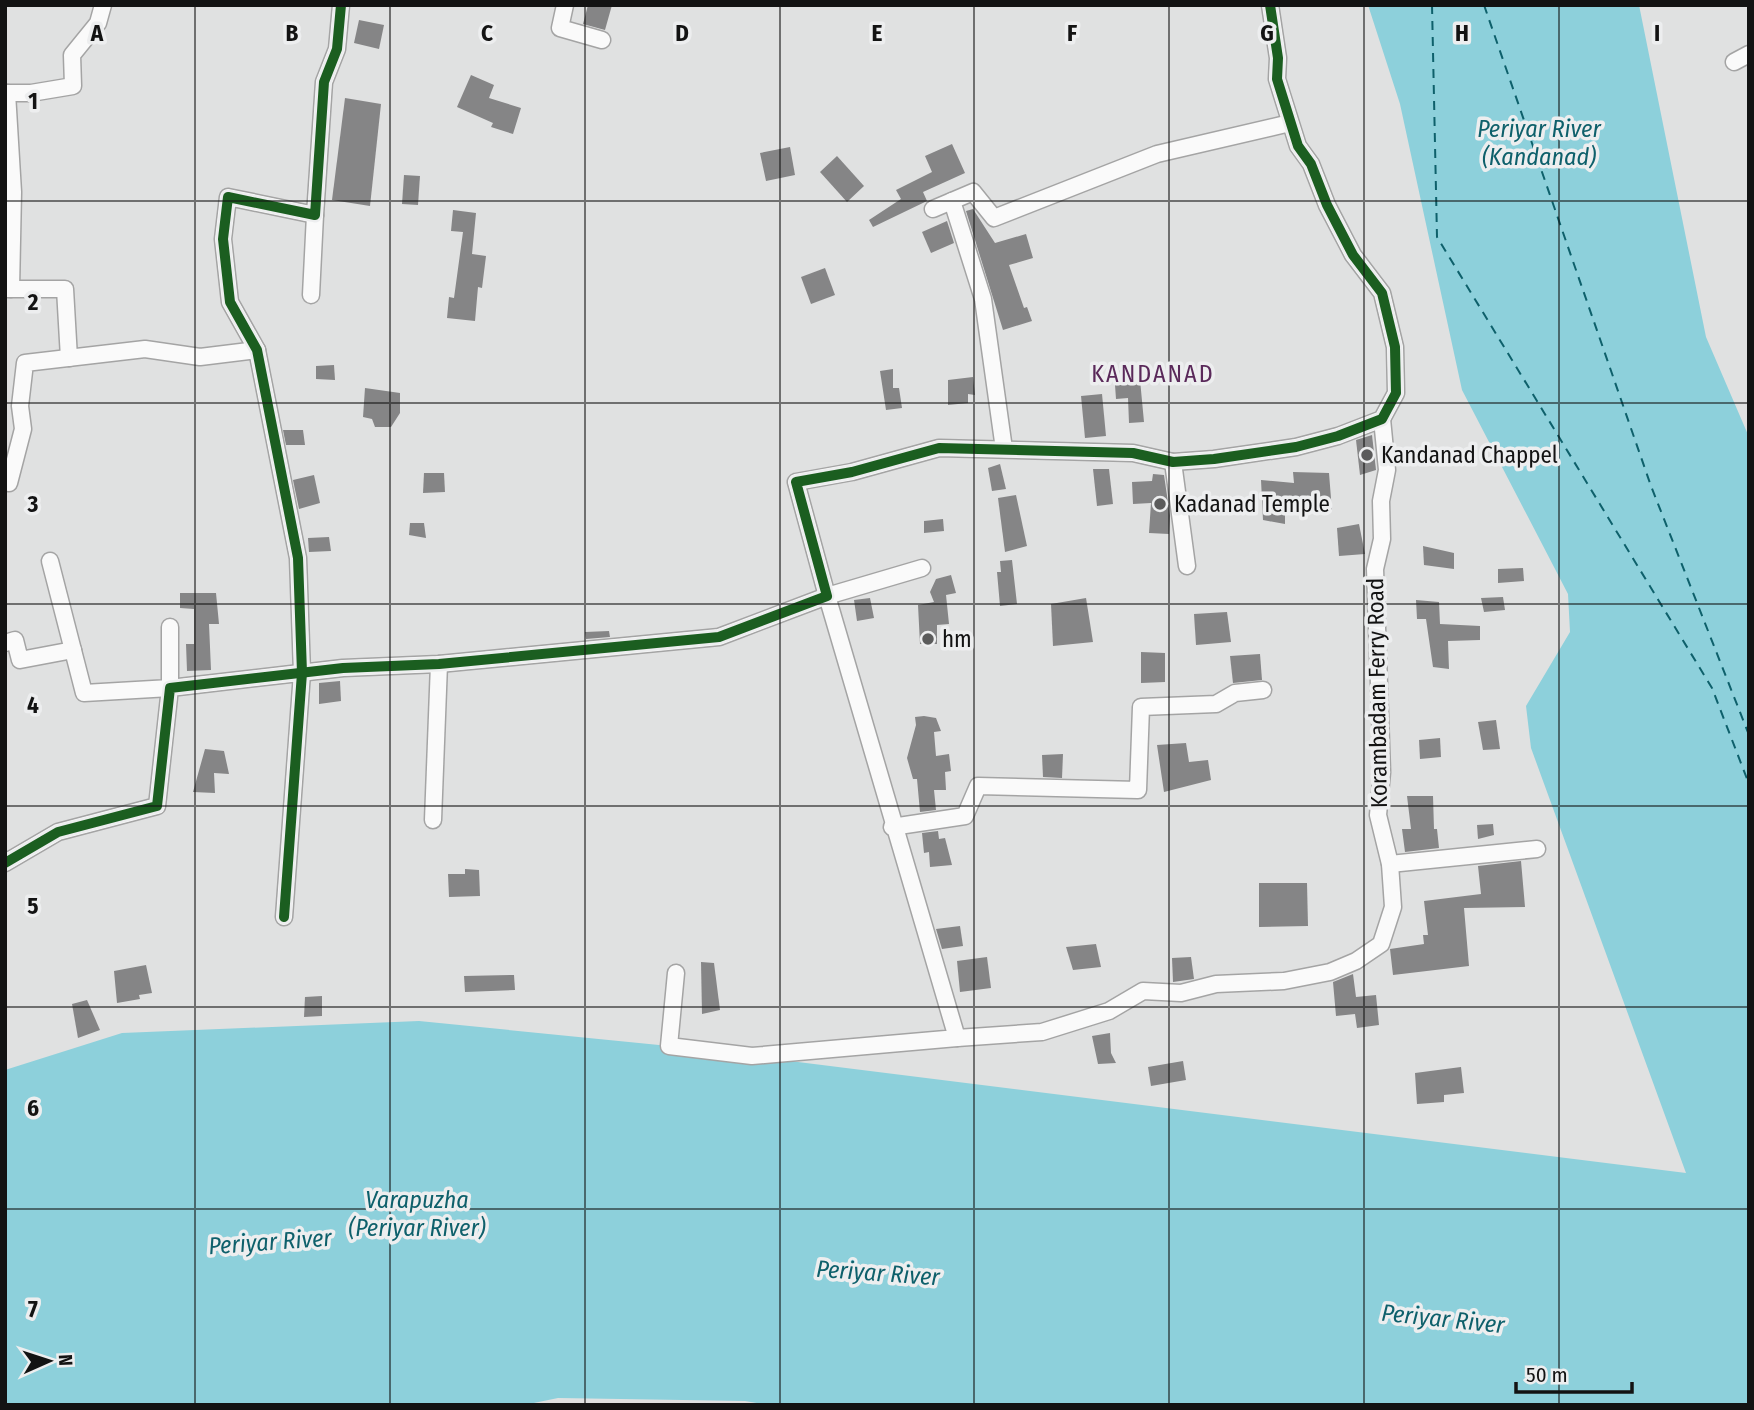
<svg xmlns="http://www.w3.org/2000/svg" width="1754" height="1410" viewBox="0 0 1754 1410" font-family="'Fira Sans Condensed',sans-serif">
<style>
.water{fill:#8dd0db}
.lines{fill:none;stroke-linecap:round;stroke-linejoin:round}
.ferry{stroke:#0e606b;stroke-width:2;stroke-dasharray:9 7;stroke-linecap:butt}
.building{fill:#858586}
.minor-casing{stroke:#a4a4a4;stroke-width:19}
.minor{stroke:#fafafa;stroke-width:16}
.cycleway-casing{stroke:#edeeef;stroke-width:15}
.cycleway{stroke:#1b5e20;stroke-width:10}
.grid{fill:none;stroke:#131313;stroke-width:2;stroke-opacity:0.55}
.poi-dot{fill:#5b5b5b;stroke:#edeeef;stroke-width:2.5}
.labels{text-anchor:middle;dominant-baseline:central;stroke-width:7;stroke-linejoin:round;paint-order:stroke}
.poi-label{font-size:23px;fill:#131313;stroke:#edeeef;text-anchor:start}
.street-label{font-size:23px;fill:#131313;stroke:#edeeef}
.water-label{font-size:24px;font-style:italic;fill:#0e606b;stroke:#edeeef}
.neighbourhood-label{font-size:24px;letter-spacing:2px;fill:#5a295a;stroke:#edeeef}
.grid-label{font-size:23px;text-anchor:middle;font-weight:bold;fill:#131313;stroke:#edeeef;stroke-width:7;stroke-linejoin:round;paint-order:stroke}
</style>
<rect width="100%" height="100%" fill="#e0e1e1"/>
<polygon class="water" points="1368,5 1639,5 1706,337 1749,437 1749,1405 769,1405 745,1401 558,1398 524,1405 5,1405 5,1070 122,1033 419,1021 669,1046 1686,1173 1531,748 1526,706 1570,632 1568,594 1462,390 1400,104"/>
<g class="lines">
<g class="ferry">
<polyline points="1432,5 1437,237 1712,688 1749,784"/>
<polyline points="1484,5 1651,486 1749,735"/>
</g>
</g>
<g class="building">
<polygon points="588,5 612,5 605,30 583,24"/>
<polygon points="359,20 384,25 379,49 354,43"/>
<polygon points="471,75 494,85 489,98 521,108 513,134 491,127 493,123 457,107"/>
<polygon points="345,98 381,104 370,206 332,200"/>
<polygon points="952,144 965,173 923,192 927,201 873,227 869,220 901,199 896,190 932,172 925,156"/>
<polygon points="790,147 795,175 766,181 760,153"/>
<polygon points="837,156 864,186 847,202 820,172"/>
<polygon points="404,175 420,176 418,205 402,204"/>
<polygon points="973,209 995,243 1026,234 1033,258 1009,265 1024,308 1027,307 1032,321 1003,330 966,211"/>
<polygon points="453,210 476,213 472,254 486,256 482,288 478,287 475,321 447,318 449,297 454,298 463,232 451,231"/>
<polygon points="947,221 954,243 931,253 922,232"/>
<polygon points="825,268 835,295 811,304 801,277"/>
<polygon points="334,365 335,380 316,379 316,366"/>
<polygon points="893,369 893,388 899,388 902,408 886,410 880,371"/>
<polygon points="1139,369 1144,422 1129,423 1128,398 1116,399 1114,371"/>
<polygon points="973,377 975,395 968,394 968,403 948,405 948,380"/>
<polygon points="365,388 400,393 400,413 391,427 375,427 372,419 363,417"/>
<polygon points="1102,394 1106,436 1085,438 1081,396"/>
<polygon points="283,430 303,430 305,445 286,445"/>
<polygon points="1372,435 1376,470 1360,475 1356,440"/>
<polygon points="1000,464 1006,489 992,491 988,468"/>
<polygon points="1093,469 1109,469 1113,504 1097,506"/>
<polygon points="1293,472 1329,473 1332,511 1285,511 1285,524 1263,520 1261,480 1294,483"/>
<polygon points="424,473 444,473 445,492 423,493"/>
<polygon points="1153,474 1164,475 1170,516 1169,534 1149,533 1151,503 1133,504 1132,482 1152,481"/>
<polygon points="314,475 320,503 299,509 293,480"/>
<polygon points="1016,495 1027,546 1005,552 998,498"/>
<polygon points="943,519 944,531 924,533 924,521"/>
<polygon points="410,523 424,523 426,538 409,535"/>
<polygon points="1359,524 1365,554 1339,556 1337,528"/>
<polygon points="329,537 331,551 309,552 308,538"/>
<polygon points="1423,546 1454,553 1454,569 1424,565"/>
<polygon points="1012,560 1017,604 1000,606 997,572 1001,572 1000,561"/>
<polygon points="1523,568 1524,581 1498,583 1498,569"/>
<polygon points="951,575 956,593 946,595 949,624 937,625 937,644 920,644 918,605 934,602 930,592 936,579"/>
<polygon points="180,593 216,593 219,624 209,624 211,670 187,671 186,644 194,644 194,609 180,608"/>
<polygon points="1503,597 1505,610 1484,612 1481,598"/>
<polygon points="870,598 874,618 857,621 854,600"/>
<polygon points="1086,598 1093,642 1053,646 1051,604"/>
<polygon points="1416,600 1439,602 1440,624 1480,626 1480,640 1448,641 1449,669 1433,667 1426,619 1417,619"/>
<polygon points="1227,612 1231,642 1196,645 1194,614"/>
<polygon points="609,631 610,637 586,639 585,632"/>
<polygon points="1141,652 1165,653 1165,682 1141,683"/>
<polygon points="1260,654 1262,680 1233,683 1230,656"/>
<polygon points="340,681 341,701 319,704 319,683"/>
<polygon points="924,716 936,718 941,731 934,732 936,756 949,754 951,771 945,772 946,790 934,790 936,810 920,812 917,779 913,779 907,758 916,725 915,717"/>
<polygon points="1496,720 1500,749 1483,750 1478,722"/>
<polygon points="1440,738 1441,757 1420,759 1419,740"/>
<polygon points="1186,743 1189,762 1208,760 1211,780 1164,792 1157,745"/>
<polygon points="205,749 224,751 229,774 214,773 215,793 193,792"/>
<polygon points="1063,754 1062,778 1043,777 1042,755"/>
<polygon points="1407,796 1433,796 1434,829 1437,829 1439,848 1405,852 1402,829 1411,829"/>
<polygon points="1493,824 1494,835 1478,839 1477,825"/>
<polygon points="938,831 939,839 945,838 952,865 930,867 929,852 924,853 922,833"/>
<polygon points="1521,861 1525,907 1464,908 1469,966 1393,975 1390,949 1424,944 1423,935 1428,935 1424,901 1481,894 1478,866"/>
<polygon points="465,869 479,870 480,896 449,897 448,874 465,874"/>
<polygon points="1259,883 1307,883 1308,926 1259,927"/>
<polygon points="960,926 963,946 942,949 936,929"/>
<polygon points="1096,944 1101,967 1073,970 1066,947"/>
<polygon points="987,957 991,988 960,992 957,961"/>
<polygon points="1191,957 1194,979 1173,982 1172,958"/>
<polygon points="701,962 714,963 720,1010 702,1014"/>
<polygon points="146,965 152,993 139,995 140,999 117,1003 114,971"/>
<polygon points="1353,974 1356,997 1376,995 1379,1025 1357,1028 1355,1014 1336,1016 1333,982"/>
<polygon points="514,975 515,990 465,992 464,976"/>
<polygon points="322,996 322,1016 304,1017 305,997"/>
<polygon points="87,1000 100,1030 78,1038 72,1004"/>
<polygon points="1110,1033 1111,1053 1116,1063 1098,1064 1092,1036"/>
<polygon points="1183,1061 1186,1080 1151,1086 1148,1067"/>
<polygon points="1461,1067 1464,1093 1444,1095 1444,1102 1417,1104 1415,1073"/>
</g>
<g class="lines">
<defs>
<g id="minor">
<polyline points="565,5 560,28 602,40"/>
<polyline points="1734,62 1749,54"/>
<polyline points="5,93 31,93 73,86 72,55 98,23 103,5"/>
<polyline points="7,93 13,192 11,289"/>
<polyline points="952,201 983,299 1004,449"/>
<polyline points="933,209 973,192 994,218 1157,154 1290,123"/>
<polyline points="5,289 65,289 69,358"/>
<polyline points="311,295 315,215"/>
<polyline points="1173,462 1187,566"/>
<polyline points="9,483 23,429 20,406 25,363 145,349 200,357 257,350"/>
<polyline points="50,561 84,693 170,688 170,627"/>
<polyline points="5,643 15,640 20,660 73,650"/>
<polyline points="433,820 439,664"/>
<polyline points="892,827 965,816 978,786 1138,790 1141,707 1216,704 1235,693 1263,690"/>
<polyline points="5,863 58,832 157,806 170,688 343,668 439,664 719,637 827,596 796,482 852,472 939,448 1133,453 1173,462 1214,459 1296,447 1338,436 1382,419 1396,393 1395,347 1382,293 1353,255 1327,205 1311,164 1298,146 1277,79 1278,58 1270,5"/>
<polyline points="1390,864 1537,849"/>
<polyline points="284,917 302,673 298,558 257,350 230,302 223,239 228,197 315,215 324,82 337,49 341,5"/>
<polyline points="676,973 669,1046 752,1056 957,1038 827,596 922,568"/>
<polyline points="957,1038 1042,1032 1109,1011 1143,991 1181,993 1216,984 1284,981 1330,972 1356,961 1381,944 1393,907 1390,864 1378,815 1382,772 1375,569 1382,539 1381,501 1387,470 1382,419"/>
</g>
</defs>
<use href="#minor" class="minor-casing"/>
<use href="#minor" class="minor"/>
<defs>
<g id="cycleway">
<polyline points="5,863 58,832 157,806 170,688 343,668 439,664 719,637 827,596 796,482 852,472 939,448 1133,453 1173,462 1214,459 1296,447 1338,436 1382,419 1396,393 1395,347 1382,293 1353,255 1327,205 1311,164 1298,146 1277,79 1278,58 1270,5"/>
<polyline points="284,917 302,673 298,558 257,350 230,302 223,239 228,197 315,215 324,82 337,49 341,5"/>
</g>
</defs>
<use href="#cycleway" class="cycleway-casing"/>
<use href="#cycleway" class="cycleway"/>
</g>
<path class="grid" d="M195,5V1405M390,5V1405M585,5V1405M780,5V1405M974,5V1405M1169,5V1405M1364,5V1405M1559,5V1405M5,201H1749M5,403H1749M5,604H1749M5,806H1749M5,1007H1749M5,1209H1749"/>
<g class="poi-dot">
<circle cx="1367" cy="455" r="7"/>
<circle cx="1160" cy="504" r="7"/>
<circle cx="928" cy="639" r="7"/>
</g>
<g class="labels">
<g class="poi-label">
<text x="1381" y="455">Kandanad Chappel</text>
<text x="1174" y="504">Kadanad Temple</text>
<text x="942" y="639">hm</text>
</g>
<g class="street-label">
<text transform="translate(1377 693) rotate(-91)">Korambadam Ferry Road</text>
</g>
<g class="water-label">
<text x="1539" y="129">Periyar River<tspan x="1539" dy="28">(Kandanad)</tspan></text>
<text x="417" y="1200">Varapuzha<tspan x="417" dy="28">(Periyar River)</tspan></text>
<text transform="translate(270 1242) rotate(-4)">Periyar River</text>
<text transform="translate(878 1273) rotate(4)">Periyar River</text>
<text transform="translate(1443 1319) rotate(6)">Periyar River</text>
</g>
<g class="neighbourhood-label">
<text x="1153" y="374">KANDANAD</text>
</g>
</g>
<g class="grid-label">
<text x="97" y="41">A</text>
<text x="292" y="41">B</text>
<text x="487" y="41">C</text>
<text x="682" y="41">D</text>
<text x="877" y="41">E</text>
<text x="1072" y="41">F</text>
<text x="1267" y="41">G</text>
<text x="1462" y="41">H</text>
<text x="1657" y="41">I</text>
<text x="33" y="109">1</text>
<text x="33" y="310">2</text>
<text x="33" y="512">3</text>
<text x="33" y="713">4</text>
<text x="33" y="914">5</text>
<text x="33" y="1116">6</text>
<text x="33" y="1317">7</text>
</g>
<rect width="1754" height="1410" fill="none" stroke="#131313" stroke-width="14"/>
<g transform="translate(49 1361) rotate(87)" stroke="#edeeef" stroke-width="5" paint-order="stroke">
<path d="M0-5L12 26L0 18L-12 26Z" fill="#131313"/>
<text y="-10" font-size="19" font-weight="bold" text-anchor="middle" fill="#131313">N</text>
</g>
<path d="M1516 1382v10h116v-10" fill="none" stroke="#131313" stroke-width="3.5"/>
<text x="1526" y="1382" font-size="21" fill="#131313" stroke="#edeeef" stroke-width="5" paint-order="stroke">50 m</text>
</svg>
